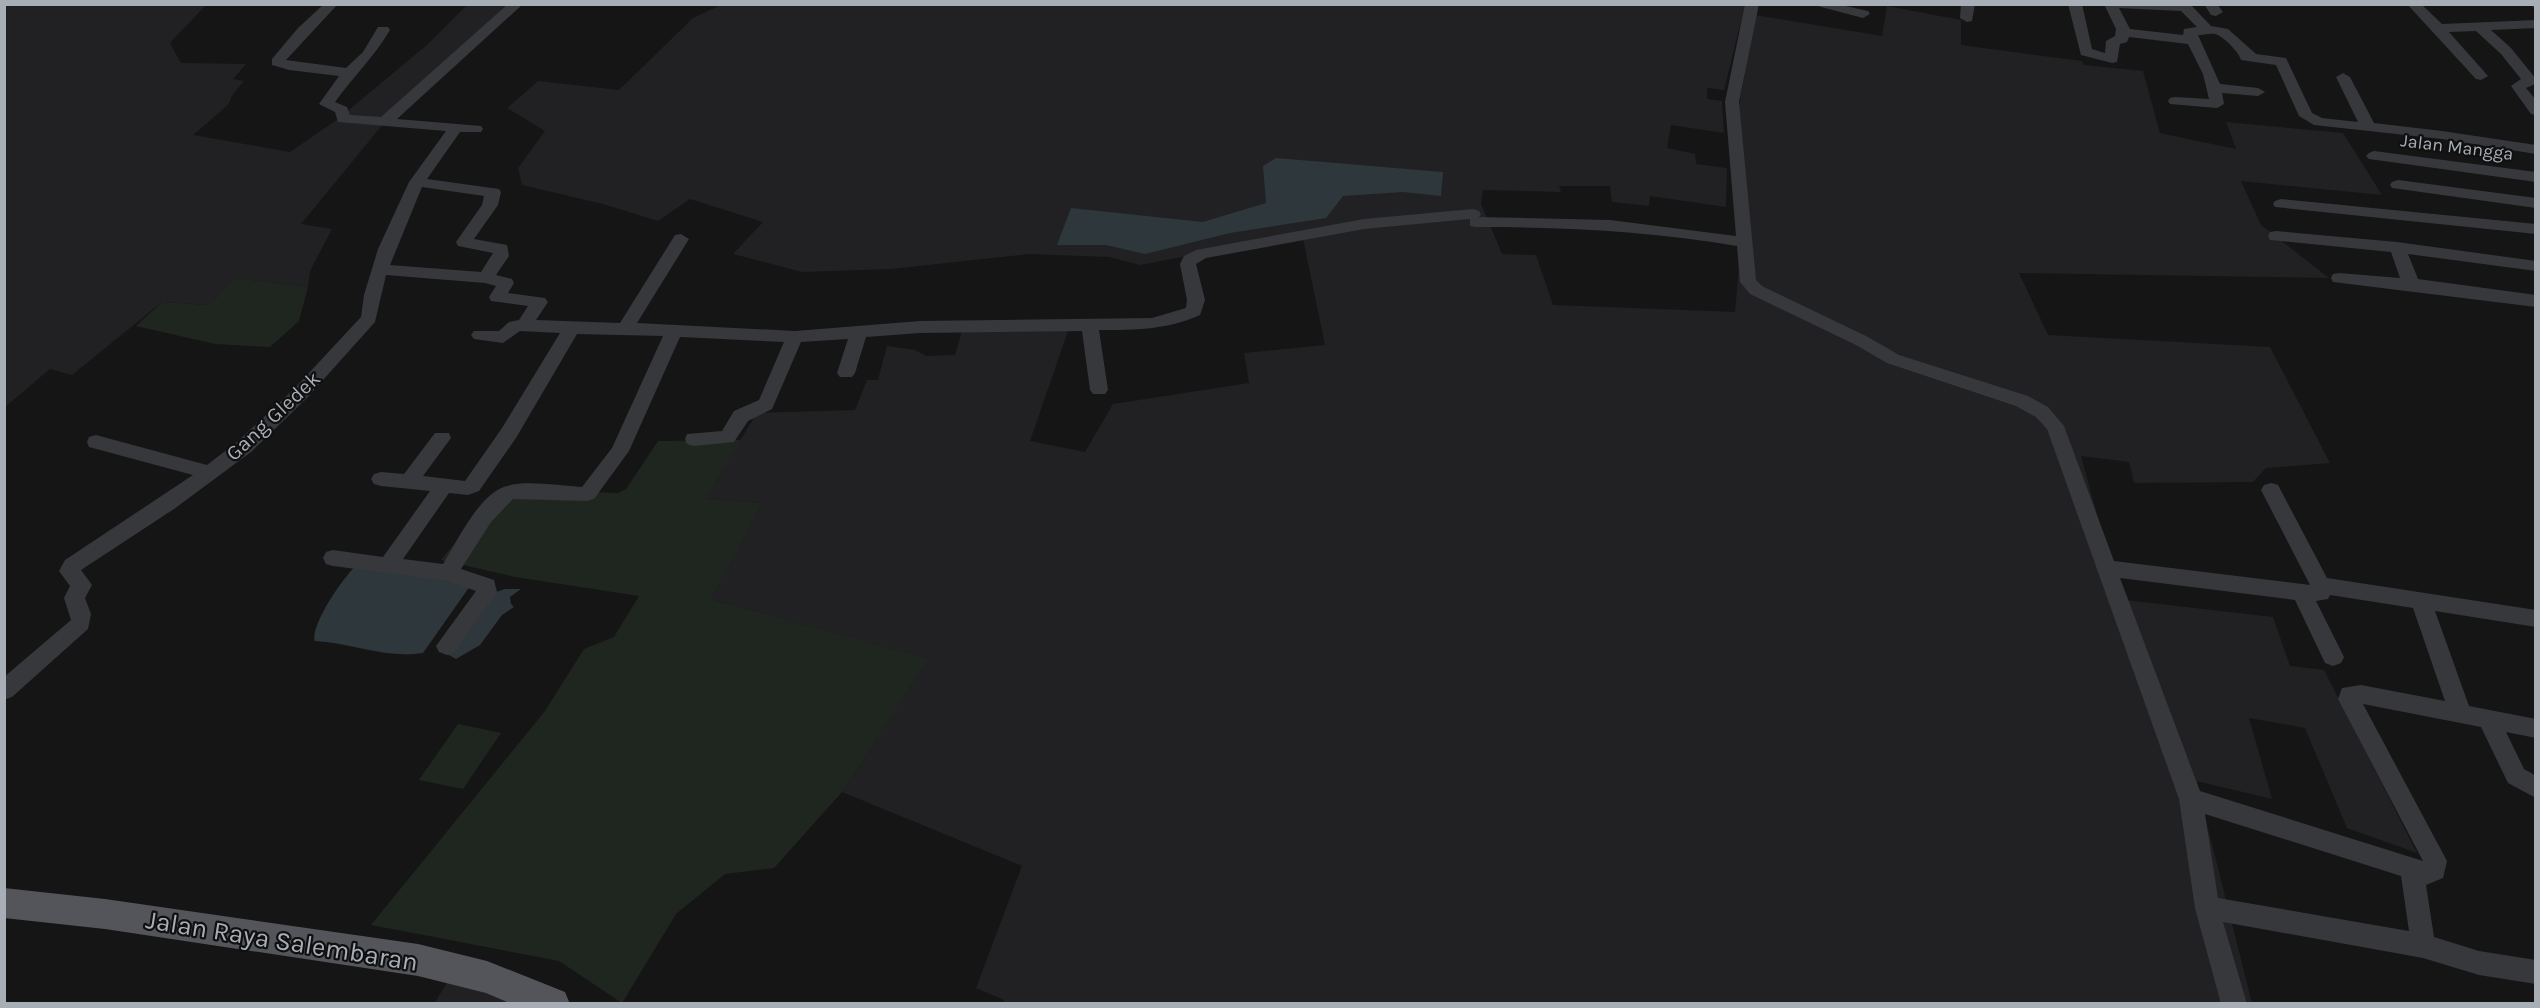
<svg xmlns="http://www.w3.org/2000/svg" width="2540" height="1008" viewBox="0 0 2540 1008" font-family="Karla,sans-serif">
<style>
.built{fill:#212123}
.green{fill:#1f261f}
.water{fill:#2e373b}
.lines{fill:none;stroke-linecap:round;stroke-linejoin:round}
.minor{fill:#36383b;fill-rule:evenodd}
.major{fill:#53555a;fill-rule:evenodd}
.labels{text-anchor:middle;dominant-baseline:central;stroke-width:4.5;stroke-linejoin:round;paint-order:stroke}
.far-street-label{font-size:18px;fill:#a8aeb5;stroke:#101011}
.street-label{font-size:21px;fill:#a8aeb5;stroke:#101011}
.near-street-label{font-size:26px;fill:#a8aeb5;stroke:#101011}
</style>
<rect width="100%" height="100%" fill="#151516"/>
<g class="built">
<polygon points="5,5 206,5 170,43 181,63 246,64 233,79 244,81 233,94 228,105 193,135 290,152 338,119 428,44 467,5 522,5 388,118 301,224 332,229 310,271 308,287 235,278 209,305 162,302 72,375 50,369 5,407"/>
<polygon points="721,5 1745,5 1724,90 1707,88 1707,99 1722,101 1724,133 1671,125 1667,148 1695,154 1696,164 1727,168 1726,207 1650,196 1649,206 1612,202 1610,186 1559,186 1561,192 1483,190 1481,204 1502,254 1536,255 1553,305 1735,312 1744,209 1737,118 1755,15 1882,36 1887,6 1961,20 1961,45 2082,61 2084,65 2143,71 2160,133 2236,149 2226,122 2343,133 2382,195 2241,181 2261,225 2329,278 2019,273 2048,335 2270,347 2330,463 2266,468 2253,482 2134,483 2129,462 2081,456 2104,540 2125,600 2273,617 2290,666 2324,670 2417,853 2347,828 2305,728 2249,718 2272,799 2196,781 2252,1003 1003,1003 1004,1000 976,988 1022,866 842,792 927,659 711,599 761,503 704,499 757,413 855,410 867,380 878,380 887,346 915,350 926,356 955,355 962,331 1068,331 1030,441 1085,452 1113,404 1249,383 1244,353 1325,345 1302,234 1140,265 1109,257 1029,254 891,269 802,272 733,254 763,222 690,199 658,221 603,204 522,185 518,168 545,131 507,108 538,81 619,90 693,18"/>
<polygon points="448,981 524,1004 434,1004"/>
</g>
<g class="green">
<polygon points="235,278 308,287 299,321 270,347 215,344 136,326 162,302 209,305"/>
<polygon points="741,440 705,499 762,503 711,599 928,659 842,792 774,868 725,874 676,914 622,1003 559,961 371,925 545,711 584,649 614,637 639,596 515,577 441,560 494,496 505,489 618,493 626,489 658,441"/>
<polygon points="458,724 501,733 463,789 419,780"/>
</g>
<g class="water">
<polygon points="1276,158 1443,172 1441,196 1403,192 1343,196 1326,218 1230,233 1145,254 1106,245 1057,245 1071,208 1203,222 1266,203 1263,166"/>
<path d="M359,563L394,566L470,586L423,653C386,659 352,643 315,641C310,625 346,573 359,563Z"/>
<polygon points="505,589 521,589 510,597 511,604 514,607 502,615 480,645 456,659 445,653 496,592"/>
</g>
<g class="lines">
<g class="minor">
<path d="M324,4H338L286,60L346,68L363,52L378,27H388L390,30C374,57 353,77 335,102L347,107L350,115L381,117L508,4H523L397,119L481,126L483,129L481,132H460L427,179L499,189L501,192L498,205L474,239L507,245L509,256L496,275L512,279L514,283L508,293L545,298L548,302L536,320L620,323L675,235L681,234L689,239L637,323L795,331L920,321L1152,318L1186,308L1187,300L1180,264L1184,256L1196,250L1364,219L1473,209L1479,211L1481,214L1479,217L1610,220L1736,236L1725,102L1745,4H1759L1739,102L1756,280L1762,286L1868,337L1899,355L2028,396L2048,407L2064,426L2114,561L2310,585L2261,490L2264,485L2271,483L2278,485L2327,578L2536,610V627L2435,611L2469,706L2536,719V738L2506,732L2524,769L2536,776V798L2508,783L2481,727L2363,704L2447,861L2443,878L2426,885L2434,937L2479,951L2536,960V984L2479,975L2423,958L2223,922L2247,1004H2221L2195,908L2179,799L2047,429L2036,417L2016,406L1887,363L1856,345L1750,294L1740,282L1737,246C1650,231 1564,227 1476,227L1470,226V219L1364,229L1206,258L1196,264L1205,300L1200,315C1166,330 1136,330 1099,330L1108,390L1105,394H1093L1090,390L1082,331L920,333L866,337L855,373L852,377H840L837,373L848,339L801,342L772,409L748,421L734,442L694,446L687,444L685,439L687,434L722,431L734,411L759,400L784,342L680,337L629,451L594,499L587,501L513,499L491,522L461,569L494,580L497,592L455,652L447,655L439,652L436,646L476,591L448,581L333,566L326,564L323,558L326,552L333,550L383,557L430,491L381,486L374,484L371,479L374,474L381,472L404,474L435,433H449L451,438L423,476L465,481L502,428L560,333L520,331L503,343L474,339L471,335L474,331H499L509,322L519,320L528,306L491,301L489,297L496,286L485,283L386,275L375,322L306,399L251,452L174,509L81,570L92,585L85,598L91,614L88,629L12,697L4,700V677L71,620L64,598L70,586L59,571L65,560L193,475L89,447L87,442L89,437L96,435L207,465L237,442L294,389L361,317L364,295L378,249L409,182L446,131L338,122L335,112L319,104L339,76L289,70L272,65V59L298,28ZM422,187L484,196L482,205L456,242L458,246L493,253L481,272L390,265ZM577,334L663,336L612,448L582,487C561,486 526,480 507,486C479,493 457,542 443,564L403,559L449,493L468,495L479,491L516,438ZM2120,578L2295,600L2325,663L2333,666L2341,663L2344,657L2316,601L2328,599L2330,595L2413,608L2445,701L2361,685L2342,688L2338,699L2423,861L2200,791ZM2205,814L2401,876L2409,931L2218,898Z"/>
<polygon points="1810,4 1837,4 1868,11 1870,14 1863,18"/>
<polygon points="1961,4 1975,4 1972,21 1967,22 1960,18"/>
<path d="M2068,4H2082L2092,49L2105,53L2106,41L2115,36L2116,29L2104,4H2190L2211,26L2228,29L2256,54L2286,58L2312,113L2322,118L2358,122L2336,77L2343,73L2350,77L2374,123L2442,131L2536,145V154L2442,139L2314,125L2299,116L2276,65L2241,60C2239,53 2227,40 2218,35C2213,32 2203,35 2198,35L2220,84L2258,88L2265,92L2258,96L2222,93L2224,104L2217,108L2170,104L2168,101L2170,98L2175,97L2209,99L2203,74L2188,44L2129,37L2127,42L2120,44L2117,62L2112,63L2081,55ZM2119,8L2181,11L2197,27L2184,29L2183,35L2130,29Z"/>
<polygon points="2204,4 2217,4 2223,12 2216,16 2211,15"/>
<polygon points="2407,4 2421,4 2442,24 2536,20 2536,28 2491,30 2511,48 2536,79 2535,84 2526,88 2536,100 2536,115 2531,114 2511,86 2521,79 2501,54 2476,31 2449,32 2488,76 2481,80 2476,79"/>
<polygon points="2529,4 2536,4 2536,9"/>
<polygon points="2374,151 2536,172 2536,182 2369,159 2366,156 2369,153"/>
<polygon points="2398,180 2536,198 2536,208 2392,188 2390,185 2392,182"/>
<polygon points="2281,199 2536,224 2536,234 2275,207 2273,204 2275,201"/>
<polygon points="2276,231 2397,242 2536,261 2536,271 2408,254 2418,279 2536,295 2536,307 2333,282 2331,278 2333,274 2339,273 2400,278 2391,252 2270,240 2268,236 2270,232"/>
</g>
<polygon class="major" points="4,888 105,899 418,944 487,961 565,992 570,1004 512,1004 486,993 418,976 105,929 4,918"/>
</g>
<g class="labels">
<g class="far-street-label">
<text transform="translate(2457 147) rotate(7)">Jalan Mangga</text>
</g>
<g class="street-label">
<text transform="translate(273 416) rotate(-43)">Gang Gledek</text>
</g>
<g class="near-street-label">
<text transform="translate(282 941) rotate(9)">Jalan Raya Salembaran</text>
</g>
</g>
<rect width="2540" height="1008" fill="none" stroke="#a8aeb5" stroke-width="12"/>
</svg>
